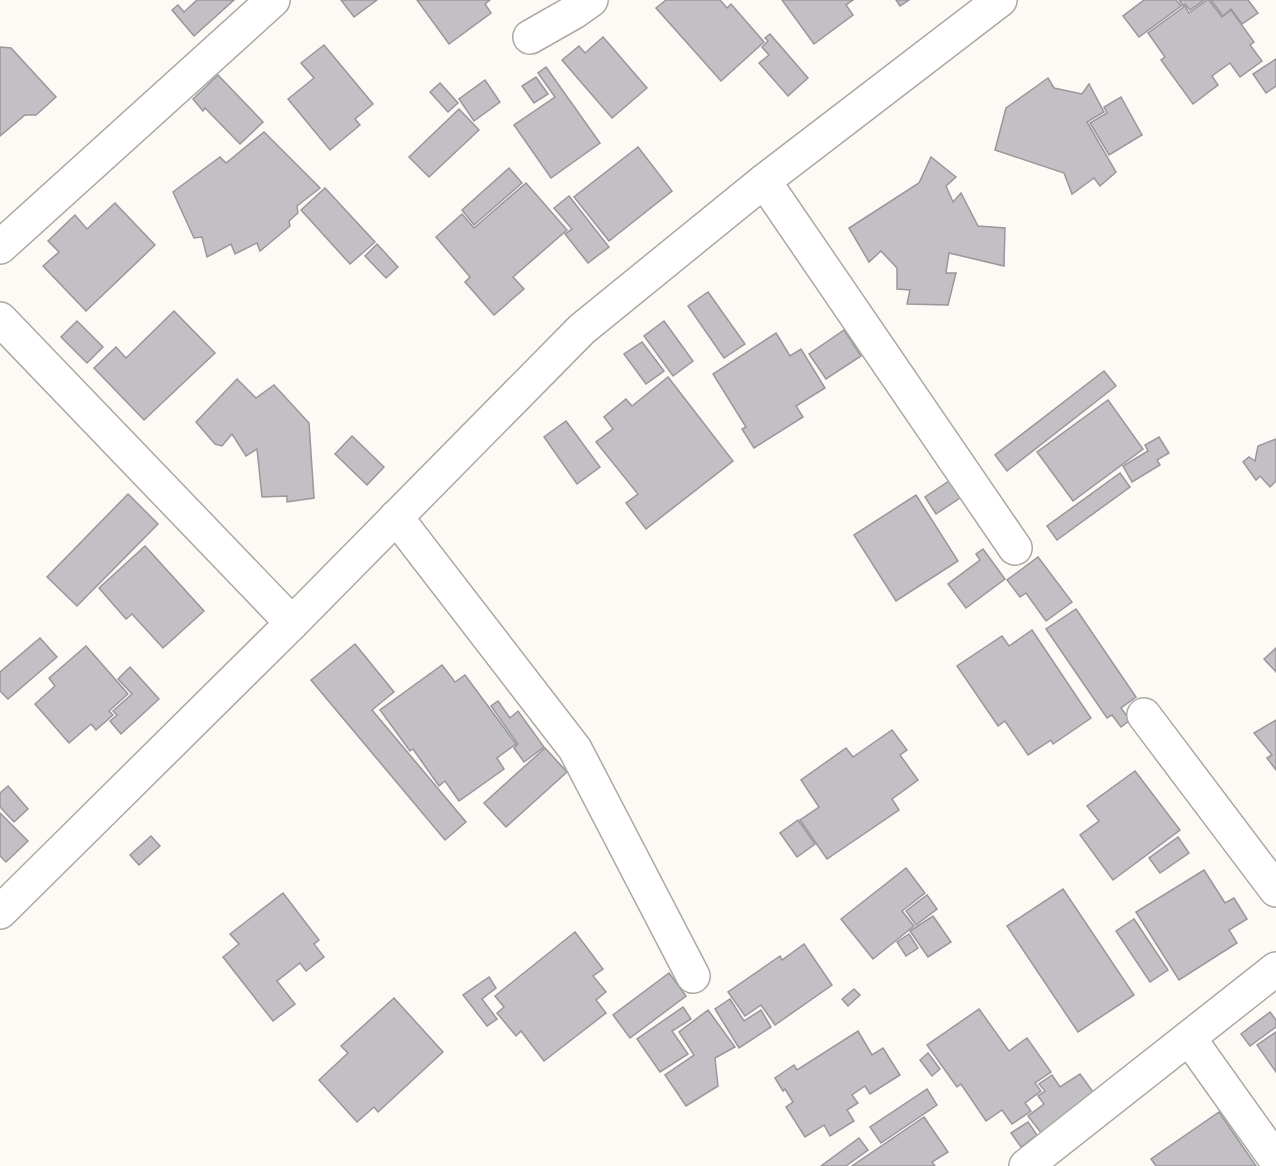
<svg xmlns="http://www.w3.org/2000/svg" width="1276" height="1166" viewBox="0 0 1276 1166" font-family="'Alegreya Sans',sans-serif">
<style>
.building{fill:#c2c0c5;stroke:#99979c;stroke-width:1.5}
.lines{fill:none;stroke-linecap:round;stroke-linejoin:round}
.minor-casing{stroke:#aca9a4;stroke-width:36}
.minor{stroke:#fff;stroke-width:33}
</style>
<rect width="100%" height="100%" fill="#fdf9f4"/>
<g class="building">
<polygon points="197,0 234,0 194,36 172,10 178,5 184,12"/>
<polygon points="341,0 377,0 354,17"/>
<polygon points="417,0 490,0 485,4 491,13 449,44"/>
<polygon points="666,0 720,0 727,8 731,4 764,42 721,81 656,8"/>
<polygon points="782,0 853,0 846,5 853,15 814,44"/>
<polygon points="896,0 909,0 900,6"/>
<polygon points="1144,0 1176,0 1181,6 1139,37 1123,16"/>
<polygon points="1179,0 1204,0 1190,10 1185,4 1183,6"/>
<polygon points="1207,0 1209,0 1222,17 1231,10 1254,42 1250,45 1262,61 1240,77 1230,63 1212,76 1218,85 1193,104 1161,60 1165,57 1148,33 1185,6 1189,13"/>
<polygon points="1211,0 1248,0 1258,13 1242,24 1231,9 1223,16"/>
<polygon points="770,34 808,78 788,96 759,63 769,55 762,47 768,41 765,38"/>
<polygon points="603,37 647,88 612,118 562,60 579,46 585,53"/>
<polygon points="324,45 373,104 355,119 360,125 330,150 288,99 314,78 301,63"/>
<polygon points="0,47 11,48 56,97 36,115 25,115 0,136"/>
<polygon points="1276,59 1276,86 1266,93 1253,74"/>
<polygon points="546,67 600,143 551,178 514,125 555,97 538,73"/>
<polygon points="218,75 263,122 240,144 205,108 203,111 193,99"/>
<polygon points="536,77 548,94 534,103 522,86"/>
<polygon points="1048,78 1054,88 1082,94 1089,84 1104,112 1087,122 1116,172 1100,186 1094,178 1072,194 1064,173 995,150 1006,108"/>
<polygon points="485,80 500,102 474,121 459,99"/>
<polygon points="440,83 458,103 448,112 430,92"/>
<polygon points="1121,97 1142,135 1109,155 1090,123 1107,113 1104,107"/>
<polygon points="459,109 479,130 429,177 409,157"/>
<polygon points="264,132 320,188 297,206 298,213 289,221 290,226 260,251 257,243 235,254 231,244 207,257 202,237 194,238 173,192 220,157 226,163"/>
<polygon points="638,147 672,191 609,241 574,197"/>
<polygon points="931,157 956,177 946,186 953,202 961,193 978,226 1005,228 1004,266 949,253 946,273 956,273 948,305 907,304 910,290 897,289 897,268 881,251 869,262 849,228 919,183"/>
<polygon points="509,168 522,183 474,225 462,210"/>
<polygon points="526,183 567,230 513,277 524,289 494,315 465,282 470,277 436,237 462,214 474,228"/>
<polygon points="325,188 375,242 350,264 301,210"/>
<polygon points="569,196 609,247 588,263 565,234 572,229 554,208"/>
<polygon points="115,203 155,245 86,311 43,266 59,252 48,241 75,215 87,229"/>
<polygon points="377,244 398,267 386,278 365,256"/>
<polygon points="708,292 745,344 724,358 688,306"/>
<polygon points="174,311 215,353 144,420 94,368 116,347 126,358"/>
<polygon points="77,321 103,347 87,363 61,337"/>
<polygon points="664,321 693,361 673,376 644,336"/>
<polygon points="844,330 861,356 826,379 809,354"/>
<polygon points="776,333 790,356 801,349 825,388 796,406 803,417 754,448 742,429 746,427 713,374"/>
<polygon points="642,342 664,371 646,384 624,354"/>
<polygon points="1104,371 1116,386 1007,471 995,455"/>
<polygon points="668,377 733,461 646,529 626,503 638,494 596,442 613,429 604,417 626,399 632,406"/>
<polygon points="237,379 256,398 274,385 309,423 314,498 287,502 287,496 262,497 257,449 246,456 232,434 222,446 215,444 196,422"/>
<polygon points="1108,400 1143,449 1073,501 1037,452"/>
<polygon points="566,421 600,467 577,484 544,437"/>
<polygon points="352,436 384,467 367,485 335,454"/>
<polygon points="1159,437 1169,453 1157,460 1160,465 1132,482 1123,466 1148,451 1145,445"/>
<polygon points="1276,439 1276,481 1270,487 1260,476 1256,480 1243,462 1249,457 1255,461 1258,446"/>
<polygon points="1120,473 1130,487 1057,540 1047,526"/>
<polygon points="952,479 963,496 936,514 925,497"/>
<polygon points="128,494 158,524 77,606 47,577"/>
<polygon points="916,495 958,561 896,601 854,535"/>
<polygon points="145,546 204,611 163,648 132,614 126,619 99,588"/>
<polygon points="983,549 1005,579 966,608 948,584 980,560 976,554"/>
<polygon points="1038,557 1072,602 1046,621 1026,593 1020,597 1007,580"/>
<polygon points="1076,609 1136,697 1121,708 1130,720 1121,727 1112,715 1107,718 1046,629"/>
<polygon points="1032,630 1091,718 1053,744 1051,740 1028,755 1005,721 998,726 957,666 1002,636 1009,646"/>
<polygon points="40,638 57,657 8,699 0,691 0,672"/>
<polygon points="355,644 394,692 372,710 466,822 445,840 311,680"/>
<polygon points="86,646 128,694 109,711 113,715 96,730 91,724 69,743 35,704 55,686 49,678"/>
<polygon points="1276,648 1276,672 1264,659"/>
<polygon points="442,665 455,682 465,675 516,744 497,758 504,769 459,801 445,781 439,786 413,749 410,751 380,710"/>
<polygon points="130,667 159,699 121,734 110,721 117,715 113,711 132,694 118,679"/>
<polygon points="498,701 510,718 518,711 544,747 524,762 514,748 518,744 491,706"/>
<polygon points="1276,720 1276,770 1267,758 1272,755 1254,733"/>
<polygon points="892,730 907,750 900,755 918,780 892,799 899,810 827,859 800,820 819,807 801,780 846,748 853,757"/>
<polygon points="545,748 567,772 506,827 484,803"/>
<polygon points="1135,771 1180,830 1113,880 1080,835 1099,821 1087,806"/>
<polygon points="8,786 28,809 14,822 0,807 0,793"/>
<polygon points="0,813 28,841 6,862 0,856"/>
<polygon points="798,820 815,844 797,857 780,833"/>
<polygon points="151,836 160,846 139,865 130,855"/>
<polygon points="1178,837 1189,853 1160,873 1149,858"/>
<polygon points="906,868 925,893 902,911 914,926 873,959 841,919"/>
<polygon points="1204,870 1225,903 1234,898 1247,919 1229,930 1237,943 1179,980 1136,912"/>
<polygon points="1063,889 1134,995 1078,1032 1007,926"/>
<polygon points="283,893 319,940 314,944 324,957 306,971 300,963 277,981 295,1004 273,1021 223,957 239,944 230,934"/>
<polygon points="927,895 937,909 916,925 906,911"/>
<polygon points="933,916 951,942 928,957 910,931"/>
<polygon points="1134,919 1168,970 1150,982 1116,931"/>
<polygon points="575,932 603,969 593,976 606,992 596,1000 606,1013 544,1061 521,1031 516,1036 497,1013 504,1007 495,996"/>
<polygon points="909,934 918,948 906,956 897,942"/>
<polygon points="804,944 832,985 775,1025 761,1005 745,1016 728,992 780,956 782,960"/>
<polygon points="669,973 686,996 630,1038 613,1015"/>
<polygon points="489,977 496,988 482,999 497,1019 487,1026 463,995"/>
<polygon points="854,989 860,995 848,1006 842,999"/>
<polygon points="394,998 443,1052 378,1112 374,1107 357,1122 319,1080 348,1053 341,1046"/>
<polygon points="730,999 744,1021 761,1010 771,1027 739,1048 715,1009"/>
<polygon points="683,1007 691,1019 672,1031 688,1054 660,1072 637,1039"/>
<polygon points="979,1009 1009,1051 1027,1038 1051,1072 1035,1083 1041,1091 1025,1103 1031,1111 1012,1124 1002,1110 986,1121 961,1084 957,1087 927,1045"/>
<polygon points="708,1010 735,1047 715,1058 718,1086 686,1106 665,1075 694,1055 679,1032"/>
<polygon points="1270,1012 1276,1020 1276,1027 1250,1046 1241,1034"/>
<polygon points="858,1031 872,1055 883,1048 900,1075 870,1094 865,1086 852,1095 858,1103 847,1110 854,1121 830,1136 824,1125 805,1137 786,1107 793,1102 785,1089 783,1091 775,1078 794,1065 797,1070"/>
<polygon points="1276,1032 1276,1072 1257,1045"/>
<polygon points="928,1053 940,1069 932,1076 920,1060"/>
<polygon points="1080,1074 1096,1096 1042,1134 1028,1116 1044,1104 1038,1096 1045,1091 1039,1084 1052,1075 1060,1087"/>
<polygon points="927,1089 937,1105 881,1143 870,1127"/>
<polygon points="1219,1112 1256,1166 1156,1166 1151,1159"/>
<polygon points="924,1117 948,1152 932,1162 935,1166 852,1166"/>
<polygon points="1028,1122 1037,1135 1021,1147 1011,1133"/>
<polygon points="859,1138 868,1150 846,1166 821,1166"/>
</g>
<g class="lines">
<defs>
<g id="minor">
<polyline points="530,37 574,12 591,0"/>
<polyline points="764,181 1015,548"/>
<polyline points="0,247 273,0"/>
<polyline points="0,319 292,623"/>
<polyline points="396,517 575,749 693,976"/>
<polyline points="1144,715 1276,890"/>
<polyline points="0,912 292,623 582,329 764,181 1000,0"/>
<polyline points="1189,1038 1276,1160"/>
<polyline points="1026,1166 1276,969"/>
</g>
</defs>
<use href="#minor" class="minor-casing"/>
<use href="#minor" class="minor"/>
</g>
</svg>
